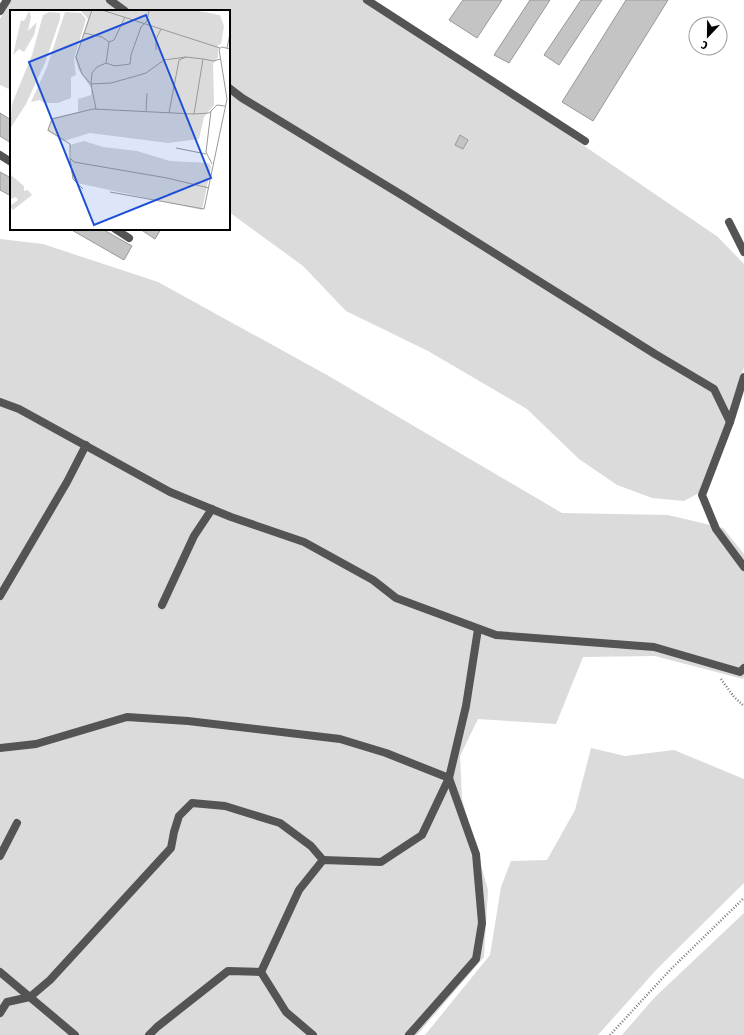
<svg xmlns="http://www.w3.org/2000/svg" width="744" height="1035" viewBox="0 0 744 1035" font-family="'Fira Sans Condensed',sans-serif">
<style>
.green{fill:#dbdbdb}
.building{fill:#c4c4c4;stroke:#989898}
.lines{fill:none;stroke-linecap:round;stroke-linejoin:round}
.path{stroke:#767676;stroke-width:2.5;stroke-dasharray:1 2;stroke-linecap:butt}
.service{stroke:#545454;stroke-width:8}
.inset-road{fill:none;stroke:#999;stroke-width:1}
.view{fill:#1d4ed8;fill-opacity:0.15;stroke:#1d4ed8;stroke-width:2}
.inset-edge{fill:none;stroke:#000;stroke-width:2}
</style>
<rect width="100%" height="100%" fill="#fff"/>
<g class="green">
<polygon points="11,0 370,0 718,237 744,264 744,367 726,423 699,493 684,501 652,498 617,485 579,459 527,409 428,351 346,311 303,266 229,212 229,11 11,11 11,90 0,85 0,19"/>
<polygon points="0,239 43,244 158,282 327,375 562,513 668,515 723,528 744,554 744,677 743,679 655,656 583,657 556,724 478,719 460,756 462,799 488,890 484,957 417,1035 0,1035"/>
<polygon points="591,748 625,756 674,750 744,779 744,883 657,969 598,1035 425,1035 490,955 501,887 511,861 547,860 575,810"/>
<polygon points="744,913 744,1035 622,1035 654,998"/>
</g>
<g class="building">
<polygon points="463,0 502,0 477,38 449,20"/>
<polygon points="530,0 550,0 509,63 494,55"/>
<polygon points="581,0 602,0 559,65 544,55"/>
<polygon points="626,0 668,0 593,121 562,102"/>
<polygon points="0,113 11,120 11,143 0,136"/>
<polygon points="460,135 468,140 463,149 455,145"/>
<polygon points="0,172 11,178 11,196 0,190"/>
<polygon points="70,229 102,229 132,246 124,260"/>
<polygon points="140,229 161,229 155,239"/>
</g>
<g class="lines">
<g class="path">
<polyline points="721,679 734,697 744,706"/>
<polyline points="610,1035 671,969 744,898"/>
</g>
<g class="service">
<polyline points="110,0 125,11"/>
<polyline points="367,0 585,141"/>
<polyline points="0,11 7,0"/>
<polyline points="229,88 242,98 405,197 655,354 714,389 730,422 702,495 716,529 744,567"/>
<polyline points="0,155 11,162"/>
<polyline points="729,222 744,252"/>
<polyline points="115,229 129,238"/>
<polyline points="0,402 19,409 170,492 231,517 304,542 373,580 396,598 496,635 654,647 740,672 744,668"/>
<polyline points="730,422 744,377"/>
<polyline points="0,596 67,482 86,445"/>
<polyline points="162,605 194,536 212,509"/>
<polyline points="0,748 36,744 127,717 188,721 340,739 386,753 449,778 422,835 381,862 323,860 299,890 261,972 228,971 157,1027 149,1035"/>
<polyline points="0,856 17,823"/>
<polyline points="0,972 75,1035"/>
<polyline points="261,972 286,1012 313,1035"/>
<polyline points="0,1013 7,1002 30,997 50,980 171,848 174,832 179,816 192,803 225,806 280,823 311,846 323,860"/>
<polyline points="409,1035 476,959 482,923 476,854 449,778 466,706 478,629"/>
</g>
</g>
<g transform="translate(10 10)">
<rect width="220" height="220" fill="#fff"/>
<path d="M48,0H183L210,5L214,16L211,34L208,35V47L203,54L204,95L194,107L189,129L158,133L80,123L54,131L37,121L42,108L68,102V89L81,85V78L68,59L65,48L78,9L71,1ZM19,1L21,7L18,21L27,12L24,25L14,42L9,39L3,45L11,10L14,11ZM39,2L50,3V9L35,53L16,94L0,119L2,94L22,45L33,5ZM55,2L71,3L76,9L64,49L66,65L61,67V88L48,93H34L30,90L21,92L37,57ZM74,131L93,137L127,141L160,151L199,153L201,157L192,200L67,173L62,167L60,135ZM1,165L14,176V181L18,180L22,185L3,200L0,196L8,190L6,187L0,189Z" fill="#dbdbdb"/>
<path class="inset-road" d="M82,0L66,47L72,64L81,74L86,99M92,0L210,38M115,7L104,30L99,32L96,53L87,57L82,63L81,74L101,73L126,66L136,63L154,50L176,47M74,23L92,27L99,32M217,38L220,24M146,40V29L151,19M96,53L105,56L120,54L121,45L131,17L137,11L139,0M136,101L137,83M201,101L196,142L202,154M159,103L169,50L176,47L193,49M184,104L193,49L204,51L210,49M166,138L196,144M60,148L63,169L73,179M199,178L157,168L64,152L60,148V134L38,120L42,109L83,99L184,104L199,103L207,95L215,96M100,182L194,199L217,89L209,39L212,37L220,39"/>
<path class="view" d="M136,5L201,168L84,215L19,52Z"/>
<rect width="220" height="220" class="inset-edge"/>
</g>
<g transform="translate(708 36) rotate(202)"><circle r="19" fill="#ffffff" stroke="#999999"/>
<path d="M0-3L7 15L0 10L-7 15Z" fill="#000000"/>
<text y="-6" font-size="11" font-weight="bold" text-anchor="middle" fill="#000000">С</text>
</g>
</svg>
